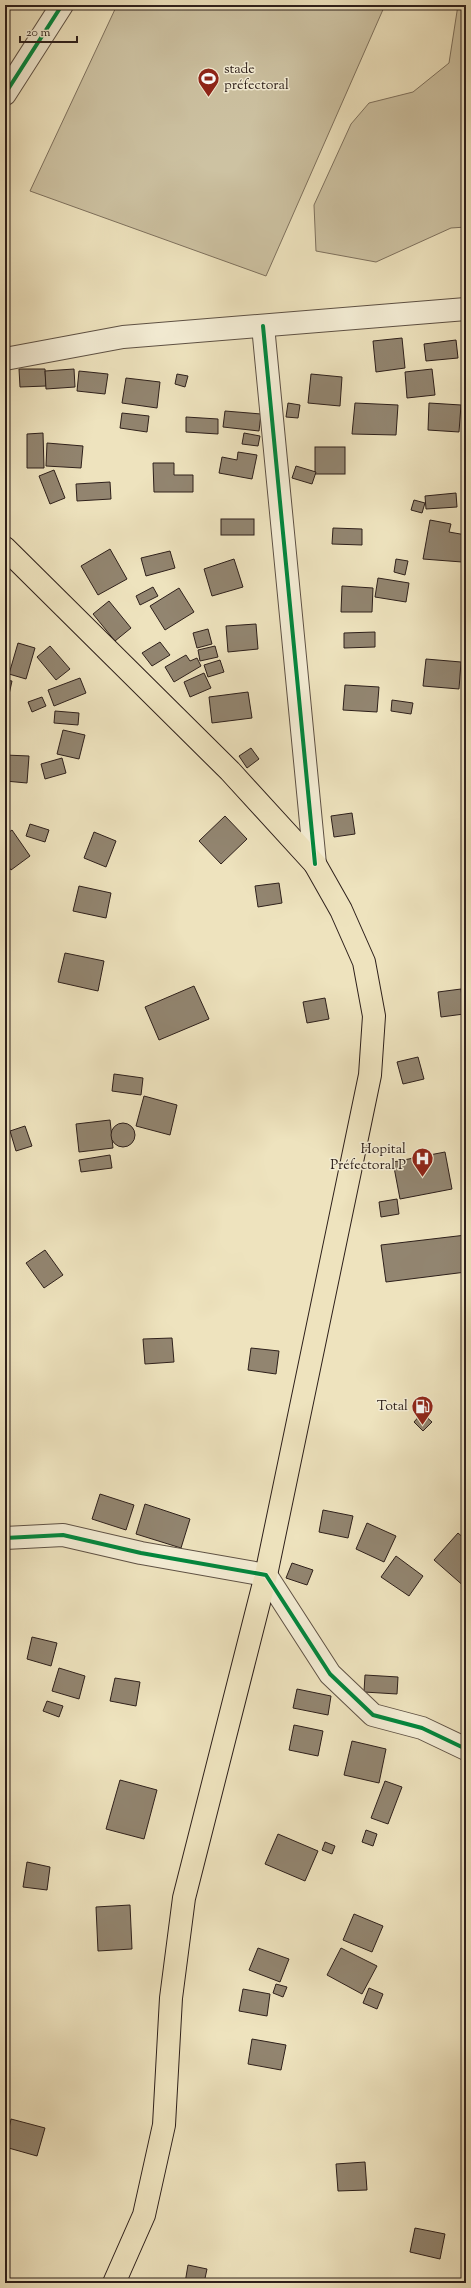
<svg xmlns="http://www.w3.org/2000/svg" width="471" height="2288" viewBox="0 0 471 2288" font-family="'Sorts Mill Goudy',serif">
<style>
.green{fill:#cdc2a2;stroke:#7e715e}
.building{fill:#928570;stroke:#2e201b}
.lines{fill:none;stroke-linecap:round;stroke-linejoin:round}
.minor-casing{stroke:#5e5144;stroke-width:24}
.primary-casing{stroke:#2e201b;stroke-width:24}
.minor{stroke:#f4edd5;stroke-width:22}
.primary{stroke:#eee3be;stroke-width:22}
.cycleway-casing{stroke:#f4edd5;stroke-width:6}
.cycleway{stroke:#00873e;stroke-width:4}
.labels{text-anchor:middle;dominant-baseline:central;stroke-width:3;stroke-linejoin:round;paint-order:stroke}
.poi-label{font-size:14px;fill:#2e201b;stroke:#f4edd5;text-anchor:end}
</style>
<rect width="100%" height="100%" fill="#eee3be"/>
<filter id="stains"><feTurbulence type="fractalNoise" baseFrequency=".005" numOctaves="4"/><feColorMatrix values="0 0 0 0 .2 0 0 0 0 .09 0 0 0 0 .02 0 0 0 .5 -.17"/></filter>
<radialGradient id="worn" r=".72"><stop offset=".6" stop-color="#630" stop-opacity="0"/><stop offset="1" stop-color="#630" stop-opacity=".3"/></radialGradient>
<g class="green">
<polygon points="117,5 385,5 266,276 30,191"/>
<polygon points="458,5 466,5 466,227 451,228 376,262 316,251 314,205 351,124 369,103 413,92 449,63"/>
</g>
<g class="building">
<polygon points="402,338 405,368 376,372 373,341"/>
<polygon points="456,340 458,358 426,361 424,344"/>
<polygon points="19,369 45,369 46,386 20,387"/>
<polygon points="74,369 75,387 46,389 45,371"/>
<polygon points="432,369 435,395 407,398 405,372"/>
<polygon points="79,371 108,374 105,394 77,391"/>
<polygon points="177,374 188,376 185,387 175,384"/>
<polygon points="311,374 342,377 340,406 308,403"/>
<polygon points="126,378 160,382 157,408 122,403"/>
<polygon points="288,403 300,405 298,418 286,417"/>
<polygon points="355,403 398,405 396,435 352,434"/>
<polygon points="429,403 461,405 459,432 428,430"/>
<polygon points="225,411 261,414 259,431 223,427"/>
<polygon points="122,413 149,416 147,432 120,428"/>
<polygon points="186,417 218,419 218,434 186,432"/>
<polygon points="43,433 44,468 27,468 27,434"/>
<polygon points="244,433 260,436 258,446 242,444"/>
<polygon points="47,443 83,446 81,468 46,466"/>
<rect x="315" y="447" width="30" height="27"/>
<polygon points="238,452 257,455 252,479 219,473 222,457 237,460"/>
<polygon points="153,463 174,463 174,475 193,475 193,492 154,492"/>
<polygon points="296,466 316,472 312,484 292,478"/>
<polygon points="54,470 65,498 50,504 39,476"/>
<polygon points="110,482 111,499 77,501 76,484"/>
<polygon points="456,493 457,507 426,509 425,496"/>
<polygon points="414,500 425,503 422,513 411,510"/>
<rect x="221" y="519" width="33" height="16"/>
<polygon points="430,520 451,524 449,532 466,535 462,562 423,559"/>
<polygon points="333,528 362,529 362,545 332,544"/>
<polygon points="110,549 127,579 98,595 81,566"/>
<polygon points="170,551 175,568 146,576 141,558"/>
<polygon points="234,559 243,587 212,596 204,569"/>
<polygon points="396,559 408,561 405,575 394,572"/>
<polygon points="378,578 409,583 406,602 375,597"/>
<polygon points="342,586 373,588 372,612 341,612"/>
<polygon points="153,587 158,596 140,605 136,596"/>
<polygon points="179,588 194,612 165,630 150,606"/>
<polygon points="109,601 131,628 115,641 93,614"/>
<polygon points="256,624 258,649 228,652 226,626"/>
<polygon points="208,629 212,644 197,648 193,633"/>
<polygon points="375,632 375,647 344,648 344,633"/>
<polygon points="160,642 170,655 152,666 142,653"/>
<polygon points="18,643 35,648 26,679 9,674"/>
<polygon points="50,646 70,669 56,680 37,657"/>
<polygon points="215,646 218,657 200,661 198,650"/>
<polygon points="186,655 190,661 197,658 201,666 174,682 165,667"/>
<polygon points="426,659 461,662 459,689 423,686"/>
<polygon points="220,660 224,672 208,677 204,665"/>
<polygon points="204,673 211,688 190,697 184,682"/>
<polygon points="80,678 86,693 54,706 48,690"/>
<polygon points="5,680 12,681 6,708 5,708"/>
<polygon points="345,685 379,687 377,712 343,710"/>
<polygon points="248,692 252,718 212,723 209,697"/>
<polygon points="42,697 46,706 32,712 28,702"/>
<polygon points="392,700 413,703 411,714 391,711"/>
<polygon points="55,711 79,713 78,725 54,723"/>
<polygon points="63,730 85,735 79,759 57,754"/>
<polygon points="251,748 259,759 247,768 239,756"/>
<polygon points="5,755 29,756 27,783 5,781"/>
<polygon points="62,758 66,773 45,779 41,764"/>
<polygon points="352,813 355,834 334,837 331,816"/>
<polygon points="225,816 247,839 221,864 199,841"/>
<polygon points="30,824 49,830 45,842 26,836"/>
<polygon points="12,830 30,856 11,870 5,861 5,835"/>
<polygon points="94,832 116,841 106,867 84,858"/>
<polygon points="279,883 282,903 258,907 255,886"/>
<polygon points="79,886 111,893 106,918 73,911"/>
<polygon points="65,953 104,961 98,991 58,982"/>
<polygon points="194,986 209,1019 159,1040 145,1007"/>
<polygon points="461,989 464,1014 441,1017 438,992"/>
<polygon points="325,998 329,1019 307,1023 303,1002"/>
<polygon points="418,1057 424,1079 403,1084 397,1062"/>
<polygon points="114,1074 143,1078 141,1095 112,1091"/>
<polygon points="144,1096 177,1105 170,1135 136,1126"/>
<polygon points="110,1120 113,1148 79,1152 76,1124"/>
<circle cx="123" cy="1135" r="12"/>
<polygon points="25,1126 32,1146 16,1151 10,1131"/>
<polygon points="445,1152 452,1189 400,1199 393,1162"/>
<polygon points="110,1155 112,1168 81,1172 79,1160"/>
<polygon points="397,1199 399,1214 381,1217 379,1202"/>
<polygon points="466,1235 466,1272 386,1282 381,1245"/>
<polygon points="45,1250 63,1275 44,1288 26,1263"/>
<polygon points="172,1338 174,1362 145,1364 143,1339"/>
<polygon points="251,1348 279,1351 276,1374 248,1370"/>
<polygon points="422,1413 432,1422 423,1431 414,1422"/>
<polygon points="100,1494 134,1505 126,1530 92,1519"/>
<polygon points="145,1504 190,1519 181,1548 136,1534"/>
<polygon points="323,1510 353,1516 348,1538 319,1532"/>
<polygon points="367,1523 396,1536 384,1562 356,1549"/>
<polygon points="458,1533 466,1540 466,1588 434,1560"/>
<polygon points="396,1556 423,1576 409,1596 381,1577"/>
<polygon points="292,1563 313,1570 307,1585 286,1578"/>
<polygon points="32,1637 57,1643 51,1666 27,1659"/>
<polygon points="59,1668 85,1676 79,1699 52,1691"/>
<polygon points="365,1675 398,1677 397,1694 364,1692"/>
<polygon points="115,1678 140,1682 136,1706 110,1701"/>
<polygon points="297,1689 331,1696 328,1715 293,1708"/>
<polygon points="47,1701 63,1706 59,1717 43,1711"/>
<polygon points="294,1725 323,1731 318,1756 289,1750"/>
<polygon points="352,1741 386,1749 379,1783 344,1775"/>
<polygon points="120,1780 157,1790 144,1839 106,1829"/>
<polygon points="385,1781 402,1787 388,1824 371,1818"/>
<polygon points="366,1830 377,1834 373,1846 362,1842"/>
<polygon points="278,1834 318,1851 305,1881 265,1864"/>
<polygon points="325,1842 335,1846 332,1854 322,1850"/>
<polygon points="27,1862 50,1867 47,1890 23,1887"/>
<polygon points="130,1905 132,1949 98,1951 96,1907"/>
<polygon points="354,1914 383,1926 372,1952 343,1940"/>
<polygon points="258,1948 289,1959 280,1982 249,1970"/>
<polygon points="341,1948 377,1966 362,1994 327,1975"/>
<polygon points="276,1984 287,1987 283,1997 273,1993"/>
<polygon points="369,1988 383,1994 377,2009 363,2003"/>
<polygon points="243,1989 270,1994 267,2016 239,2011"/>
<polygon points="252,2039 286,2045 281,2070 248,2064"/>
<polygon points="11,2119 45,2128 37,2156 5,2147"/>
<polygon points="365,2162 367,2190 338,2191 336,2164"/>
<polygon points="463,2163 466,2163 466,2187 462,2187"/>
<polygon points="415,2228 445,2234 440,2259 410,2252"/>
<polygon points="188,2265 207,2269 204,2283 185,2283"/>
</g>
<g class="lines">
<defs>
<g id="minor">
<polyline points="5,94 62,5"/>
<polyline points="263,326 315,864"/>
<polyline points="5,359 123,337 466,309"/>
<polyline points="5,1538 63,1535 141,1553 266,1575 330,1674 373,1715 422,1728 466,1749"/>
</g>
<polyline id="primary" points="5,548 230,771 315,864 341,910 364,962 374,1016 370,1075 266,1575 184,1898 171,1998 164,2125 144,2215 114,2283"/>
</defs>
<use href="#minor" class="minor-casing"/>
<use href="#primary" class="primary-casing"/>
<use href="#minor" class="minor"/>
<use href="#primary" class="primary"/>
<defs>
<g id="cycleway">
<polyline points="5,94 62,5"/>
<polyline points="263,326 315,864"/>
<polyline points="5,1538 63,1535 141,1553 266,1575 330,1674 373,1715 422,1728 466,1749"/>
</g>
</defs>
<use href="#cycleway" class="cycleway-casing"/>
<use href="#cycleway" class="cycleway"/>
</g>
<defs>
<symbol id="stadium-pin" viewBox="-11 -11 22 30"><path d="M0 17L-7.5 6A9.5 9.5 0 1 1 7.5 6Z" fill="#8f2418" stroke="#f4edd5"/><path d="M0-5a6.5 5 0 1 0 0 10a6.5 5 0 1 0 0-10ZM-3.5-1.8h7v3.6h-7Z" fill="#fff"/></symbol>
<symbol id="hospital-pin" viewBox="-11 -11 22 30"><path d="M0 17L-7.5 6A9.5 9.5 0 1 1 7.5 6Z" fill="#8f2418" stroke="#f4edd5"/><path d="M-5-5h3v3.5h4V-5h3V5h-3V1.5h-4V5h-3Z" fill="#fff"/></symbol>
<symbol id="fuel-pin" viewBox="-11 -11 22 30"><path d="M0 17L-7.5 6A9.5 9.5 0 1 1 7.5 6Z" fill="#8f2418" stroke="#f4edd5"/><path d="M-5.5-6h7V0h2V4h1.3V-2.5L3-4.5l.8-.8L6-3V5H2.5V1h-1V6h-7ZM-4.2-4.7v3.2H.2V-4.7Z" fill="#fff"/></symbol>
</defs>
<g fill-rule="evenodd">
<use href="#stadium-pin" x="196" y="66" width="25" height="34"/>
<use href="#hospital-pin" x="410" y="1146" width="25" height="34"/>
<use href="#fuel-pin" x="410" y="1394" width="25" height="34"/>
</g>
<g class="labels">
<g class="poi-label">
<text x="224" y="70" text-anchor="start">stade<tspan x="224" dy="16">préfectoral</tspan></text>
<text x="406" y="1150">Hopital<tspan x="406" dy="16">Préfectoral P</tspan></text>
<text x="408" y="1407">Total</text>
</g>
</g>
<rect width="471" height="2288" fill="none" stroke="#eee3be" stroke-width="20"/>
<rect x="6" y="6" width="459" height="2276" fill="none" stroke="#2e201b" stroke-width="2"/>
<rect x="10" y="10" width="451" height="2268" fill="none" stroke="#2e201b"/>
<path d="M20 36v6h57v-6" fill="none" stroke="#2e201b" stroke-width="2"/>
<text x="26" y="36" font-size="12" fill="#2e201b" stroke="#f4edd5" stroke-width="3" paint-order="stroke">20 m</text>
<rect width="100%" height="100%" filter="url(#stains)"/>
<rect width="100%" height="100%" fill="url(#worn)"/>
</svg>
